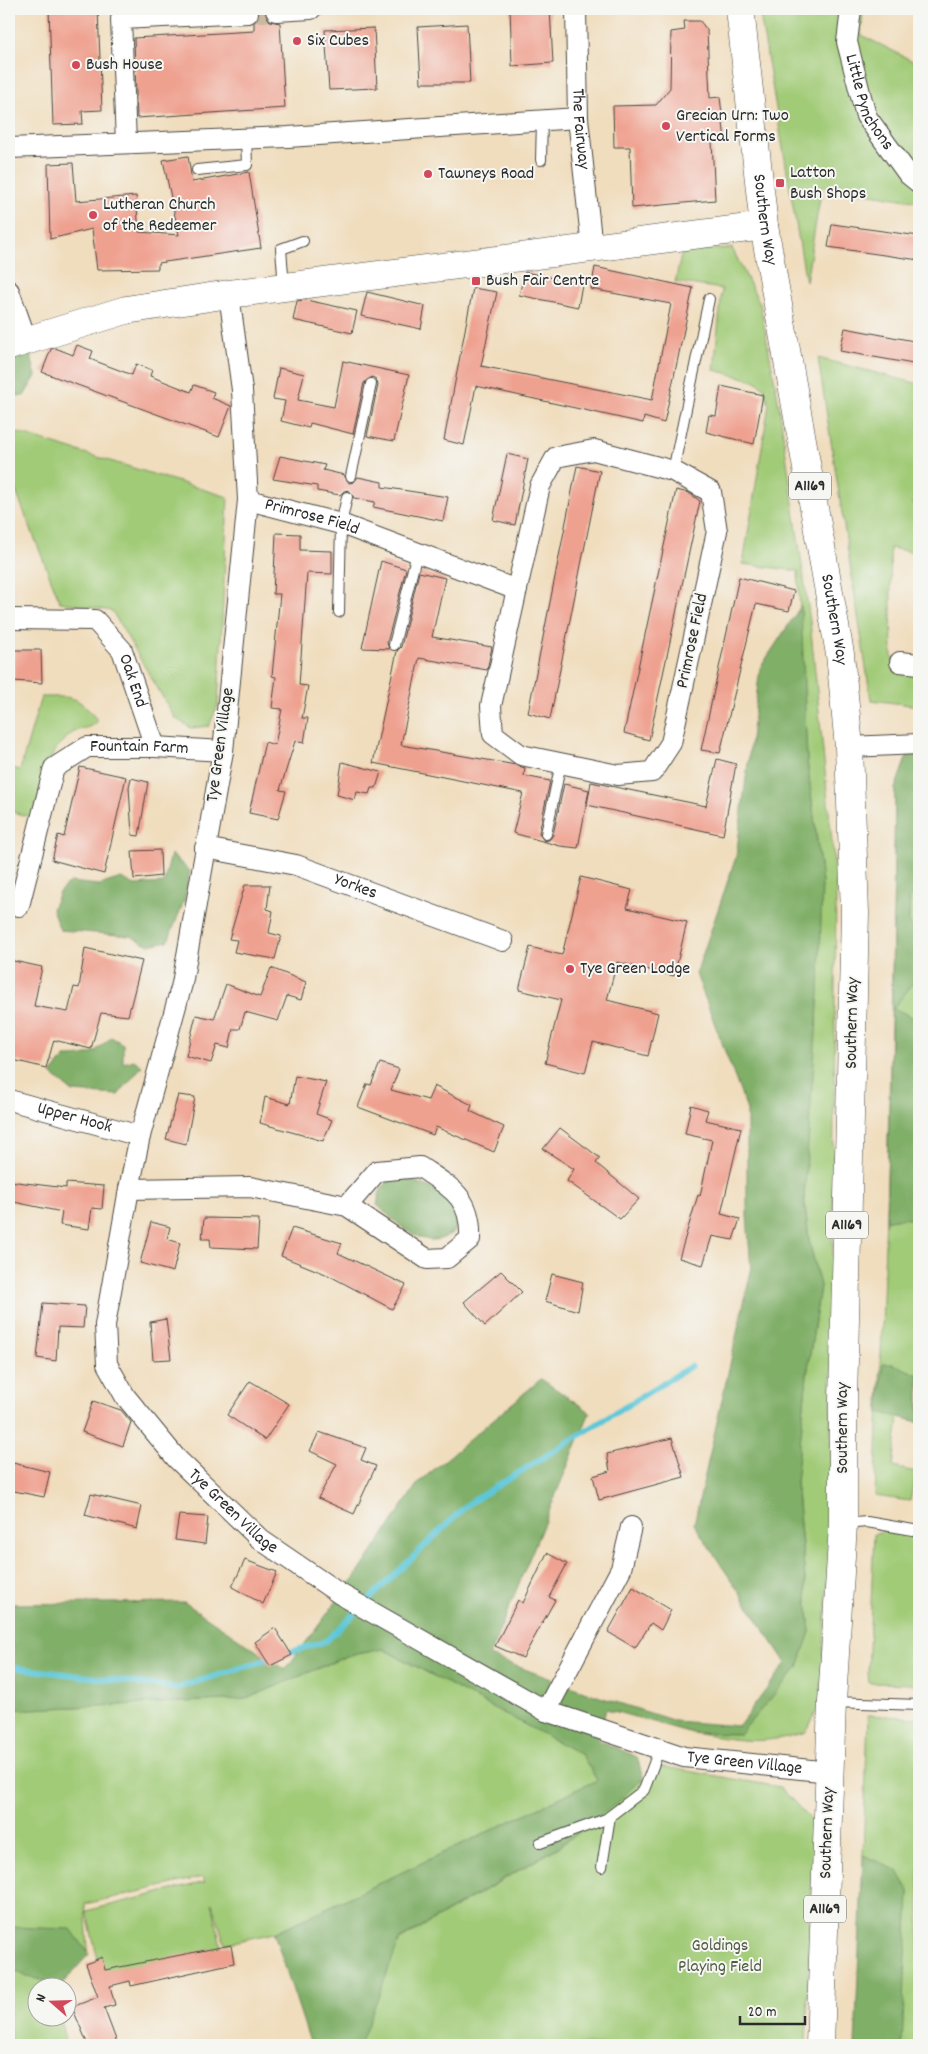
<svg xmlns="http://www.w3.org/2000/svg" width="928" height="2054" viewBox="0 0 928 2054" font-family="Dekko,sans-serif">
<style>
.green{fill:#a1cb77;stroke:#667b51}
.forest{fill:#80af68;stroke:#566d4a}
.lines{fill:none;stroke-linecap:round;stroke-linejoin:round}
.stream{stroke:#5dc7d8;stroke-width:6}
.building{fill:#efa190}
.street-tunnel{stroke:#c9b9a0;stroke-width:20;stroke-dasharray:20 10;stroke-linecap:butt}
.lane-casing{stroke:#494641;stroke-width:12}
.street-casing{stroke:#494641;stroke-width:22}
.secondary-casing{stroke:#494641;stroke-width:29}
.primary-casing{stroke:#494641;stroke-width:29}
.lane{stroke:#fff;stroke-width:10}
.street{stroke:#fff;stroke-width:20}
.secondary{stroke:#fff;stroke-width:28}
.primary{stroke:#fff;stroke-width:28}
.poi-dot{fill:#d1495b;stroke:#f6f6f2;stroke-width:2}
.labels{text-anchor:middle;dominant-baseline:central;stroke-width:4;stroke-linejoin:round;paint-order:stroke}
.shield{fill:#f6f6f2;stroke:#686867;stroke-width:1}
.shield-label{font-size:16px;font-weight:bold;fill:#2b2b2b}
.poi-label{font-size:18px;fill:#2b2b2b;stroke:#f6f6f2;text-anchor:start}
.street-label{font-size:18px;fill:#2b2b2b;stroke:#f6f6f2}
.park-label{font-size:18px;fill:#4e5b42;stroke:#f6f6f2}
</style>
<rect width="100%" height="100%" fill="#f6f6f2"/>
<filter id="ink" filterUnits="userSpaceOnUse"><feTurbulence type="fractalNoise" baseFrequency=".02" numOctaves="2"/><feDisplacementMap in="SourceGraphic" scale="10" xChannelSelector="R" yChannelSelector="G"/><feConvolveMatrix kernelMatrix="1 2 1 2 8 2 1 2 1" color-interpolation-filters="sRGB"/></filter>
<filter id="wash" filterUnits="userSpaceOnUse"><feTurbulence type="fractalNoise" baseFrequency=".0096" numOctaves="4" result="noise"/><feDisplacementMap in="SourceGraphic" scale="20" xChannelSelector="R" yChannelSelector="G"/><feGaussianBlur stdDeviation="1.12" result="paint"/><feColorMatrix in="noise" values="0 0 0 0 0 0 0 0 0 0 0 0 0 0 0 0 0 1.4 0 .05"/><feComposite in="paint" operator="in"/></filter>
<g filter="url(#wash)">
<rect width="100%" height="100%" fill="#f0ddbd"/>
<g class="green">
<polygon points="759,9 863,9 861,35 919,64 919,202 822,186 806,282"/>
<path d="M732,248L760,304L778,399L810,621L836,882L830,1547L820,1705L806,1732C760,1746 739,1740 692,1733L740,1734L810,1632L796,1480L807,1375L820,1286L809,1240L804,1196L822,882L807,760L798,571L743,564L769,404L764,388L756,381L714,370L722,289L675,282L682,252Z"/>
<polygon points="818,358 919,384 919,466 913,504 919,505 919,553 890,548 892,658 919,662 919,706 871,700"/>
<polygon points="9,430 228,497 218,705 209,726 191,728 175,718 112,611 60,602 9,474"/>
<path d="M41,697C74,697 76,694 98,721C91,729 83,727 74,732C45,750 41,788 33,818L9,811L13,796L9,794V767L20,770Z"/>
<path d="M919,755V1422L899,1417L893,1467L916,1472L910,1501L875,1496C886,1261 892,1025 895,789L907,756Z"/>
<polygon points="886,1529 919,1534 919,1684 869,1683 868,1673 874,1534"/>
<polygon points="383,1649 582,1755 597,1780 274,1933 225,1944 212,1903 222,1952 103,1980 86,1911 205,1882 203,1877 85,1904 88,1949 62,1986 38,1986 38,2016 60,2017 66,2045 9,2045 9,1710 246,1699 347,1656"/>
<polygon points="868,1715 919,1718 919,2045 902,2045 901,2043 909,1891 863,1855"/>
<polygon points="659,1766 780,1787 814,1823 806,2045 359,2045 398,1941 559,1847"/>
</g>
<g class="forest">
<polygon points="30,352 36,376 24,396 9,395 9,358"/>
<polygon points="801,606 807,760 822,882 819,993 804,1199 809,1240 820,1286 807,1375 796,1483 810,1632 798,1667 740,1734 692,1733 606,1709 598,1740 637,1757 643,1777 619,1801 560,1846 400,1939 360,2045 311,2045 274,1933 597,1780 582,1755 383,1649 347,1656 246,1699 9,1710 9,1604 184,1602 285,1670 361,1569 418,1483 541,1379 590,1412 489,1656 600,1697 675,1721 739,1726 786,1663 694,1524 751,1271 747,1215 747,1110 696,974 736,857 760,668"/>
<path d="M919,755L915,833L919,837V898L910,896L909,922L919,938V980L917,979L893,1008L919,1020V1151L914,1156L919,1172V1222C910,1217 896,1218 886,1221L892,1008L895,789L907,756Z"/>
<polygon points="171,854 190,871 184,901 168,941 149,945 130,936 60,930 52,909 59,892 70,882 99,885 121,878 135,885 164,883"/>
<path d="M111,1037L123,1044V1063L134,1060L142,1066L118,1095L73,1092L51,1074L65,1057C89,1057 94,1054 111,1037Z"/>
<path d="M402,1178C419,1183 453,1193 459,1214C460,1217 459,1223 459,1226C430,1259 401,1226 377,1205L380,1191L390,1179Z"/>
<polygon points="883,1364 893,1364 919,1375 919,1422 879,1412"/>
<polygon points="863,1855 898,1871 909,1891 902,2045 855,2045"/>
<polygon points="9,1927 71,1929 89,1954 62,1984 27,1977 9,1967"/>
</g>
<g class="lines">
<g class="stream">
<polyline points="284,1654 326,1641 468,1504 691,1366"/>
<polyline points="9,1667 177,1688 272,1658"/>
</g>
</g>
<g id="blocks">
<g class="building">
<polygon points="49,9 98,9 102,110 82,111 83,124 53,125"/>
<polygon points="259,9 265,9 266,17 270,21 280,23 285,108 137,118 134,38 254,31 254,23 259,18"/>
<polygon points="510,9 550,9 553,63 512,66"/>
<polygon points="684,21 700,21 707,30 710,98 720,97 725,140 712,141 715,200 632,208 630,147 614,147 613,106 656,105 670,88 671,32 685,30"/>
<polygon points="467,24 470,83 421,83 418,27"/>
<polygon points="374,28 377,88 329,90 325,30"/>
<polygon points="188,156 192,182 249,172 261,248 158,263 158,269 97,270 92,229 50,239 48,164 73,163 76,201 136,196 139,232 179,235 163,160"/>
<polygon points="832,224 919,236 919,260 828,247"/>
<polygon points="595,267 693,288 664,423 644,417 643,423 476,386 464,445 444,440 473,288 497,292 481,366 652,400 671,304 591,289"/>
<polygon points="525,272 582,284 578,307 519,295"/>
<polygon points="367,292 425,306 421,329 361,316"/>
<polygon points="306,300 357,311 352,333 293,320 297,301"/>
<polygon points="845,328 919,342 919,365 840,351"/>
<polygon points="77,345 93,351 90,359 132,375 136,364 152,370 150,376 191,392 194,385 214,392 212,398 231,406 219,437 42,372 51,349 55,348 73,355"/>
<polygon points="343,361 409,375 394,441 367,436 378,385 376,379 372,377 364,383 353,434 310,423 309,428 281,421 285,401 273,399 279,368 304,374 298,400 334,407"/>
<polygon points="721,386 763,395 754,444 706,432 709,415 716,416"/>
<polygon points="507,454 528,459 515,525 493,520"/>
<polygon points="280,456 325,465 323,470 344,475 349,483 354,482 358,477 382,482 382,487 448,497 443,521 373,507 375,502 354,498 349,490 344,491 340,495 317,491 317,486 273,479"/>
<polygon points="577,466 600,471 550,719 528,713"/>
<polygon points="676,490 689,493 700,501 649,740 624,733"/>
<polygon points="276,533 300,534 300,550 332,551 332,574 307,573 299,685 308,686 302,718 308,718 304,743 295,741 280,790 286,791 278,819 249,813 265,742 275,745 282,709 272,708 276,677 272,676 280,594 273,594"/>
<polygon points="381,561 406,569 387,643 389,649 362,648"/>
<polygon points="419,572 445,578 432,637 492,647 487,670 419,658 401,745 516,765 525,768 524,776 550,781 539,833 544,841 549,840 553,835 564,784 589,790 578,848 560,846 513,833 523,793 373,763 397,651 401,647"/>
<polygon points="739,577 794,591 789,611 756,604 720,753 701,750"/>
<polygon points="14,650 41,650 42,683 14,681"/>
<polygon points="717,759 736,764 723,835 587,805 591,782 706,806"/>
<polygon points="342,762 381,772 376,788 371,788 369,794 357,792 355,800 337,795"/>
<polygon points="80,767 126,777 104,874 52,860 58,835 64,837"/>
<polygon points="131,778 148,782 139,836 132,835 129,787"/>
<polygon points="160,850 161,876 134,879 132,851"/>
<polygon points="581,877 632,890 627,908 687,922 674,976 617,962 607,1000 658,1013 648,1056 593,1042 585,1073 545,1063 561,1000 519,990 530,947 562,955"/>
<polygon points="245,885 270,885 267,909 273,911 269,933 281,936 275,959 234,952 237,940 229,939"/>
<polygon points="85,948 142,961 128,1016 101,1013 91,1049 54,1040 46,1068 9,1059 9,960 42,967 34,1006 68,1012 74,987 79,988"/>
<polygon points="271,968 306,982 301,1000 287,996 278,1021 245,1012 240,1029 233,1029 229,1048 217,1045 211,1063 186,1056 196,1015 214,1019 226,984 260,997"/>
<polygon points="380,1063 399,1069 391,1090 428,1100 434,1086 472,1105 470,1111 504,1127 494,1152 436,1127 433,1135 358,1107 367,1084 371,1085"/>
<polygon points="295,1076 326,1082 316,1114 332,1120 323,1141 260,1123 265,1097 290,1104"/>
<polygon points="178,1095 195,1097 186,1144 166,1139"/>
<polygon points="691,1105 708,1110 705,1120 741,1128 721,1214 740,1219 733,1240 712,1236 703,1265 679,1258 698,1195 700,1196 712,1140 685,1134"/>
<polygon points="560,1128 600,1158 596,1163 639,1199 620,1219 567,1181 574,1169 543,1149"/>
<polygon points="9,1181 66,1188 66,1183 104,1186 102,1209 92,1208 89,1229 60,1225 62,1212 9,1201"/>
<polygon points="204,1218 259,1219 257,1249 211,1247 210,1239 202,1239"/>
<polygon points="151,1222 170,1227 167,1239 180,1243 173,1272 140,1263"/>
<polygon points="292,1228 342,1243 338,1253 406,1285 392,1309 328,1275 281,1256"/>
<polygon points="501,1271 522,1292 485,1326 464,1302"/>
<polygon points="552,1274 583,1282 578,1311 545,1301"/>
<polygon points="43,1303 85,1306 83,1328 58,1327 56,1361 37,1358"/>
<polygon points="166,1319 171,1359 153,1360 150,1322"/>
<polygon points="250,1381 289,1404 265,1440 227,1415"/>
<polygon points="93,1401 121,1410 131,1422 123,1446 82,1432"/>
<polygon points="319,1432 366,1448 361,1460 376,1466 354,1514 318,1498 337,1464 310,1451"/>
<polygon points="672,1438 684,1477 599,1500 593,1476 610,1471 607,1454"/>
<polygon points="13,1463 50,1472 44,1497 9,1490"/>
<polygon points="91,1494 142,1506 137,1529 85,1515"/>
<polygon points="179,1515 208,1517 205,1544 175,1540"/>
<polygon points="547,1553 567,1564 549,1597 555,1600 523,1658 495,1646 518,1600 523,1603"/>
<polygon points="245,1560 277,1572 263,1604 232,1587"/>
<polygon points="633,1587 671,1610 661,1630 651,1623 635,1648 608,1632"/>
<polygon points="275,1628 292,1655 270,1666 255,1642"/>
<polygon points="231,1945 234,1963 131,1986 130,1981 110,1986 115,2005 104,2008 118,2045 88,2045 72,2007 98,1997 86,1964 102,1957 105,1970"/>
</g>
</g>
</g>
<g filter="url(#ink)">
<use href="#blocks" fill-opacity="0" stroke="#494641" stroke-width="1"/>
<g class="lines">
<polyline class="street-tunnel" points="248,13 276,11"/>
<defs>
<g id="lane">
<polyline points="541,160 542,120"/>
<polyline points="197,170 247,165 246,139"/>
<polyline points="284,287 281,249 303,241"/>
<polyline points="673,471 709,299"/>
<polyline points="351,476 371,384"/>
<polyline points="339,612 341,524 347,497"/>
<polyline points="394,645 417,553"/>
<polyline points="546,834 561,763"/>
<polyline points="844,1524 867,1522 919,1531"/>
<polyline points="833,1702 919,1705"/>
<polyline points="540,1843 606,1819 644,1790 659,1750"/>
<polyline points="602,1867 610,1816"/>
</g>
<g id="street">
<path id="s1" d="M576,9L578,118L592,248"/>
<path id="s2" d="M851,9L847,42L866,116L908,174L919,183"/>
<polyline points="276,11 311,9"/>
<polyline points="126,143 121,19 248,13"/>
<polyline points="9,148 288,137 578,118"/>
<polyline points="9,291 26,339"/>
<path id="s3" d="M229,294L242,390L248,500L223,751L182,984L140,1136L129,1189L105,1325L107,1364L125,1396L176,1458L261,1540L340,1594L546,1711L684,1757L830,1772"/>
<polygon points="594,450 673,471 711,492 717,531 671,743 652,772 618,775 521,755 493,734 491,706 540,486 556,457"/>
<path id="s4" d="M248,500L341,524L517,590"/>
<path id="s5" d="M9,619L95,620L122,650L155,747"/>
<polyline points="900,662 919,664"/>
<polyline points="849,747 919,744"/>
<path id="s6" d="M205,848L296,865L503,941"/>
<path id="s7" d="M9,904L19,906L54,768L87,747H155L223,751"/>
<path id="s8" d="M9,1100L140,1136"/>
<path d="M129,1189L250,1187L347,1206L377,1171L420,1167C451,1188 472,1197 470,1239L447,1258L427,1259L347,1206"/>
<polyline points="546,1711 621,1569 631,1527"/>
</g>
<polyline id="secondary" points="9,346 126,310 229,294 764,226"/>
<g id="primary">
<path id="s9" d="M740,9L764,226L840,654L849,747L855,913L843,1401V1524L832,1702L820,2045"/>
</g>
</defs>
<use href="#lane" class="lane-casing"/>
<use href="#street" class="street-casing"/>
<use href="#secondary" class="secondary-casing"/>
<use href="#primary" class="primary-casing"/>
<use href="#lane" class="lane"/>
<use href="#street" class="street"/>
<use href="#secondary" class="secondary"/>
<use href="#primary" class="primary"/>
</g>
</g>
<g class="poi-dot">
<circle cx="297" cy="41" r="5"/>
<circle cx="76" cy="65" r="5"/>
<circle cx="666" cy="126" r="5"/>
<circle cx="428" cy="174" r="5"/>
<rect x="775" y="178" width="10" height="10" rx="2.5"/>
<circle cx="93" cy="215" r="5"/>
<rect x="471" y="276" width="10" height="10" rx="2.5"/>
<circle cx="570" cy="969" r="5"/>
</g>
<g class="labels">
<g class="shield">
<rect x="789" y="472.5" width="42" height="27" rx="4"/>
<rect x="826" y="1211.5" width="42" height="27" rx="4"/>
<rect x="804" y="1895.5" width="42" height="27" rx="4"/>
</g>
<g class="shield-label">
<text x="810" y="486">A1169</text>
<text x="847" y="1225">A1169</text>
<text x="825" y="1909">A1169</text>
</g>
<g class="poi-label">
<text x="307" y="41">Six Cubes</text>
<text x="86" y="65">Bush House</text>
<text x="676" y="116">Grecian Urn: Two<tspan x="676" dy="21">Vertical Forms</tspan></text>
<text x="790" y="173">Latton<tspan x="790" dy="21">Bush Shops</tspan></text>
<text x="438" y="174">Tawneys Road</text>
<text x="103" y="205">Lutheran Church<tspan x="103" dy="21">of the Redeemer</tspan></text>
<text x="486" y="281">Bush Fair Centre</text>
<text x="580" y="969">Tye Green Lodge</text>
</g>
<g class="street-label">
<text stroke="none"><textPath href="#s2" startOffset="98">Little Pynchons</textPath></text>
<text stroke="none"><textPath href="#s1" startOffset="120">The Fairway</textPath></text>
<text stroke="none"><textPath href="#s9" startOffset="212">Southern Way</textPath></text>
<text stroke="none"><textPath href="#s4" startOffset="66">Primrose Field</textPath></text>
<text stroke="none"><textPath href="#s9" startOffset="618">Southern Way</textPath></text>
<text transform="translate(693 641) rotate(-78)">Primrose Field</text>
<text stroke="none"><textPath href="#s5" startOffset="159">Oak End</textPath></text>
<text transform="translate(221 745) rotate(-82)">Tye Green Village</text>
<text stroke="none"><textPath href="#s7" startOffset="244">Fountain Farm</textPath></text>
<text stroke="none"><textPath href="#s6" startOffset="156">Yorkes</textPath></text>
<text transform="translate(853 1023) rotate(-89)">Southern Way</text>
<text stroke="none"><textPath href="#s8" startOffset="68">Upper Hook</textPath></text>
<text transform="translate(843 1428) rotate(-90)">Southern Way</text>
<text stroke="none"><textPath href="#s3" startOffset="1280">Tye Green Village</textPath></text>
<text stroke="none"><textPath href="#s3" startOffset="1859">Tye Green Village</textPath></text>
<text transform="translate(828 1833) rotate(-88)">Southern Way</text>
</g>
<g class="park-label">
<text x="720" y="1946">Goldings<tspan x="720" dy="21">Playing Field</tspan></text>
</g>
</g>
<rect width="928" height="2054" fill="none" stroke="#f6f6f2" stroke-width="30"/>
<g transform="translate(52 2002) rotate(290)"><circle r="24" fill="#f6f6f2" stroke="#a5a5a2"/>
<path d="M0-4L9 19L0 12L-9 19Z" fill="#d1495b"/>
<text y="-8" font-size="14" font-weight="bold" text-anchor="middle" fill="#2b2b2b">N</text>
</g>
<path d="M740 2016v8h65v-8" fill="none" stroke="#2b2b2b" stroke-width="2.5"/>
<text x="748" y="2016" font-size="15" fill="#2b2b2b" stroke="#f6f6f2" stroke-width="4" paint-order="stroke">20 m</text>
</svg>
